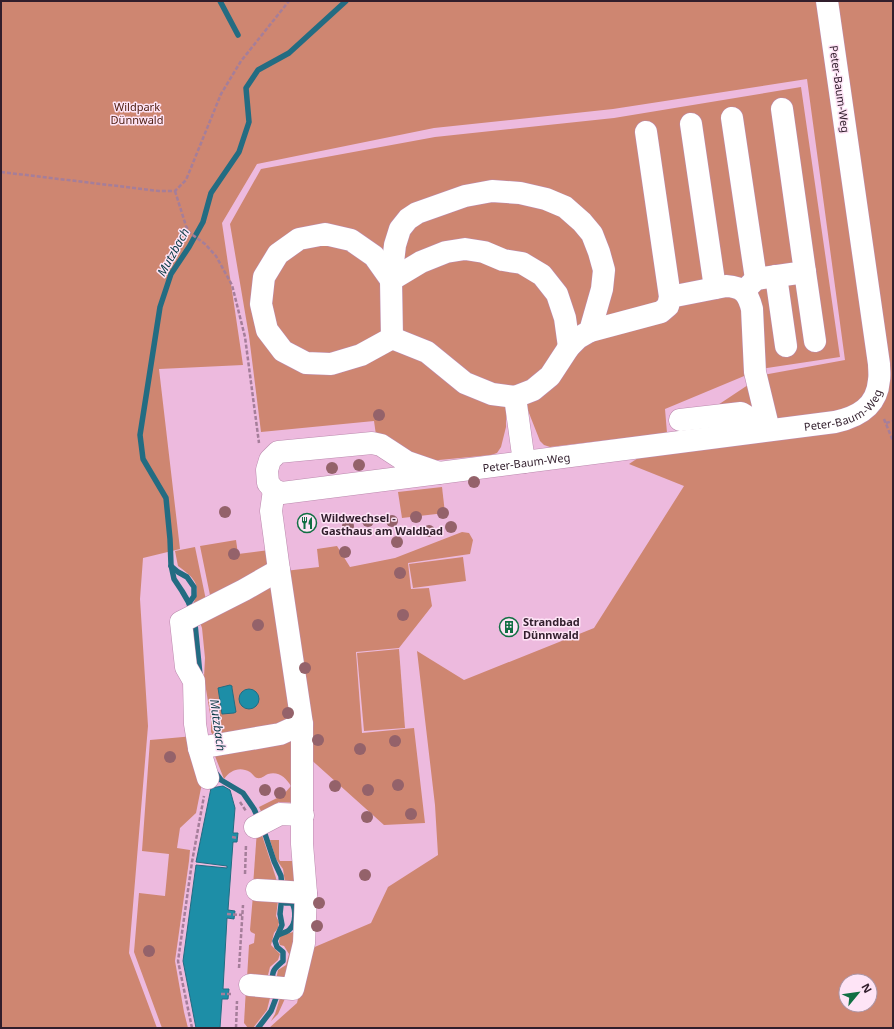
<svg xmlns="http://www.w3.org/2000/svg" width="894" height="1029" viewBox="0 0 894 1029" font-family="'Noto Sans',sans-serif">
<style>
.green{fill:#ce8671;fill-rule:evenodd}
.water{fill:#1d8ea7;stroke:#236c82}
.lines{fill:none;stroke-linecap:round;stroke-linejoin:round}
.stream{stroke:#236c82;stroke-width:5.5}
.minor-casing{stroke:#bb8aae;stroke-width:23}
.path{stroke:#a57e9a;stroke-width:2.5;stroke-dasharray:4 2;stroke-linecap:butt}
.minor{stroke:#fff;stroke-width:22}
.tree{fill:#94626a}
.labels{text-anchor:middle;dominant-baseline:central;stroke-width:3;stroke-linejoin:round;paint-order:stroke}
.street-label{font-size:11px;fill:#311e2c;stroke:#fee4f6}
.park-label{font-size:11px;fill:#4b1a0c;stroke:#fee4f6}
.poi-label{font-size:11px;font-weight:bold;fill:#311e2c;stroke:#fee4f6;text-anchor:start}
.water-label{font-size:12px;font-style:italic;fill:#093944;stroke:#fee4f6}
</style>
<rect width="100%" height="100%" fill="#edbade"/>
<g class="green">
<path d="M1,1H893V1028H269L297,1003L310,949L371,923L388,887L438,855L435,805L417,651L464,680L594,628L684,486L629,464L763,375L845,360L807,79L613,109L434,128L257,164L222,223L243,365L159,369L180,549L143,558L140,599L148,726L129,953L157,1028H1ZM846,981H870V1005H846Z"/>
<polygon points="801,87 840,357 761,369 665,409 667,433 550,447 544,445 540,441 527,408 507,411 506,415 506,427 501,447 497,453 491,455 439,460 426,460 376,435 374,421 261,432 249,336 230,224 261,169 435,137 614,118"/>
<polygon points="442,487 445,513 402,518 398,492"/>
<polygon points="462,532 469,533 473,540 470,554 408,563 411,589 429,588 432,606 399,648 356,652 362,733 414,728 425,823 384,825 307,756 285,571 319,567 317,549 337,546 350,567 395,558"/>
<polygon points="236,540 238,554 269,550 273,563 211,600 200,546"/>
<path d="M195,547L207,605L193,604C203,585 193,577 178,566L175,551Z"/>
<polygon points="463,557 466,581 413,588 409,564"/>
<polygon points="271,578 292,723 214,737 211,732 211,720 204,677 205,658 202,628 198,617"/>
<polygon points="399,649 405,728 364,731 357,653"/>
<path d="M296,731L300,803L278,802L276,813L265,820L259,807L283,795L291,786C286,778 279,771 268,774C265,775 262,779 257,778C254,777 253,774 250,772C240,766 230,770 224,779L213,751Z"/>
<polygon points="194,736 202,783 196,813 180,828 177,848 190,850 189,861 175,961 184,1012 188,1028 162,1028 134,952 139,893 165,896 169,854 142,851 150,740"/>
<polygon points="260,829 276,878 278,889 253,886 257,830"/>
<polygon points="270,840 279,840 279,859 280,861 292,861 293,843 303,896 288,992 278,1014 271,1021 275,1014 280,998 276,980 278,970 286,965 289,954 284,946 280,945 279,942 280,936 293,932 296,927 298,905 286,889 283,869 276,859"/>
<polygon points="279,893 276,916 279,922 278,928 274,933 271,945 280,954 278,960 270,967 267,979 247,978 249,945 254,943 255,934 251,932 250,930 253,895"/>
<polygon points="246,988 267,990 270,998 267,1010 253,1028 248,1028 244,1023"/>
</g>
<g class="water">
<polygon points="230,685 232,686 232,688 236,712 234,713 222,714 218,688"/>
<circle cx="249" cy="699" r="10"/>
<polygon points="223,786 230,790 235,808 233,833 238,833 237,842 233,842 228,910 235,911 234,919 227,918 223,989 229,989 228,999 222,999 220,1028 196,1028 183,961 196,865 227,868 227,866 196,862 211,788"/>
</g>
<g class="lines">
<g class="stream">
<polyline points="220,1 238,35"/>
<polyline points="171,566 178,572 187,577 194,587 194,596 189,603"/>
<polyline points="191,612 189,603 182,591 174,579 171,565 170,539 166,498 143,459 140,435 160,307 171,274 189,247 203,222 211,193 239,152 249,122 246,88 258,70 289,53 346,1"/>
<polyline points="193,620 195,624 200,675"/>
<polyline points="215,772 221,780 243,793 254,809 259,820"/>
<polyline points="263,828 274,861 281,876 282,888"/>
<path d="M278,935C282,933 288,932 290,929C296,923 296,910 292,903H285L283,900"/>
<path d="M273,983C271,971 274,969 283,961V952L277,947L275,941L282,925L280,914L282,896"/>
<polyline points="258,1028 271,1011 276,998 274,991"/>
</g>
<defs>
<g id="minor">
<polyline points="732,118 756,279"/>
<polyline points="691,124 715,288"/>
<polyline points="805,272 815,341"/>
<polyline points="776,276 786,346"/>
<polyline points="744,291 756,279 805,272 782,109"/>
<path d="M670,297L726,286C743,287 748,293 752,309L755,372L769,430"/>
<polyline points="590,331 661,312 668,306 670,297 646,132"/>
<polyline points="392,338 361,355 331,364 306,363 283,351 267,330 261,304 264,277 278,254 299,239 325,234 351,240 374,256 391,280 421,262 446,252 465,249 484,252 503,260 522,263 542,275 557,294 565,318 569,347"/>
<polyline points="392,338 391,280 395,245 400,229 408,219 417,213 465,196 492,191 520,193 546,199 565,207 582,222 592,234 599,252 604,270 602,289 590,331 578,338 569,347 550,376 533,390 515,397 524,462"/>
<polyline points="392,338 427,352 465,383 492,394 515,397"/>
<polyline points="680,420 741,413 769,430"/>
<polygon points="372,443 381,445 407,462 439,473 282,493 274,490 268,483 267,470 270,460 278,452"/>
<path id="s1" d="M439,473L835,422C858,417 877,407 879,380C880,375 879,369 879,364L827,1"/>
<polyline points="199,748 280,734 302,724"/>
<polyline points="208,778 199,748 195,724 194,681 186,667 181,622 244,590 279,570"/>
<polyline points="255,827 280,814 303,815"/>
<polyline points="257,890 306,893"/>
<polyline points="250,985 293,989 304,943 306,893 302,844 302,724 279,570 271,511 274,490"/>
</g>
</defs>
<use href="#minor" class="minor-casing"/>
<g class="path">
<polyline points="1,172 159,191 175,191 186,180 221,94 241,61 289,1"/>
<polyline points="175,191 186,226 190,233 205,244 216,256 232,285 245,337 259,443"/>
<polyline points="884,419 893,441"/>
<polyline points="886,423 893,421"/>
<polyline points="240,802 246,811"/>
<polyline points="232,837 238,838"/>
<polyline points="245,874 246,845"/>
<polyline points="227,914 242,915"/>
<polyline points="239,968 243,905"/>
<polyline points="221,994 233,994"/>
<polyline points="192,1028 178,961 192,862 204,796"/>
<polyline points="236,1028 237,1001"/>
</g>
<use href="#minor" class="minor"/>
</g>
<g class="tree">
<circle cx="379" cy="415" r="6"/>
<circle cx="359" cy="465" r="6"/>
<circle cx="332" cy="468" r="6"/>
<circle cx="474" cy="482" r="6"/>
<circle cx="225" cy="512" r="6"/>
<circle cx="443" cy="513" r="6"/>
<circle cx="416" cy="517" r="6"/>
<circle cx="368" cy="521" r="6"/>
<circle cx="392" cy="521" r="6"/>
<circle cx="348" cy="526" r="6"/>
<circle cx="451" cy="527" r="6"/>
<circle cx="429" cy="531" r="6"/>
<circle cx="397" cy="542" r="6"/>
<circle cx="345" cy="552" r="6"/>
<circle cx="234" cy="554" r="6"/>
<circle cx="400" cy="573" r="6"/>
<circle cx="403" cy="615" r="6"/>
<circle cx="258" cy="625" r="6"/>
<circle cx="305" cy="668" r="6"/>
<circle cx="288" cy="713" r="6"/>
<circle cx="318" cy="740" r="6"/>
<circle cx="395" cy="741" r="6"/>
<circle cx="360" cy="749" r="6"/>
<circle cx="170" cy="757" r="6"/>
<circle cx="398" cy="785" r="6"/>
<circle cx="335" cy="786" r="6"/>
<circle cx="265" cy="790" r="6"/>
<circle cx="368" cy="790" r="6"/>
<circle cx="280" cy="793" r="6"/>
<circle cx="411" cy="814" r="6"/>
<circle cx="367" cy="817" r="6"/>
<circle cx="365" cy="875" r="6"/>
<circle cx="319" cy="903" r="6"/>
<circle cx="317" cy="926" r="6"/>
<circle cx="149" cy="951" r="6"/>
</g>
<defs>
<symbol id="restaurant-ring" viewBox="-11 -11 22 22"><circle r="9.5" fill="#fee4f6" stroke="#116f43" stroke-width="1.5"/><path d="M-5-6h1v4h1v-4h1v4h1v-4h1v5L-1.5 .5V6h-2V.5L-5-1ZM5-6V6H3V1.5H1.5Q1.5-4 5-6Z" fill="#116f43"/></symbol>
<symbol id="building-ring" viewBox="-11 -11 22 22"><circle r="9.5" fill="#fee4f6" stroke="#116f43" stroke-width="1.5"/><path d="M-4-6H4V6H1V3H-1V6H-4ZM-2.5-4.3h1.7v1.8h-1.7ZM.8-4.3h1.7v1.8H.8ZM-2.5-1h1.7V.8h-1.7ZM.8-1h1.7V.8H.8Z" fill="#116f43"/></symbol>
</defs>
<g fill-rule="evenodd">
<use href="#restaurant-ring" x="296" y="512" width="22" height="22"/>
<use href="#building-ring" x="498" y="616" width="22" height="22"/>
</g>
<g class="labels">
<g class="street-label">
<text transform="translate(840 89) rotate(82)">Peter-Baum-Weg</text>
<text stroke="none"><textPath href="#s1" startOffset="412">Peter-Baum-Weg</textPath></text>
<text stroke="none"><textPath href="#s1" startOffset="88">Peter-Baum-Weg</textPath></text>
</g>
<g class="park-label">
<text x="137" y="106">Wildpark<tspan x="137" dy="13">Dünnwald</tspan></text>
</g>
<g class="poi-label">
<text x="321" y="517">Wildwechsel -<tspan x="321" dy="13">Gasthaus am Waldbad</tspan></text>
<text x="523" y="621">Strandbad<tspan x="523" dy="13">Dünnwald</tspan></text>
</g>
<g class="water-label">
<text transform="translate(173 252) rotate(-61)">Mutzbach</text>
<text transform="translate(218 725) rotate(82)">Mutzbach</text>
</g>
</g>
<rect width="894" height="1029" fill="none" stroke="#311e2c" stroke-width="4"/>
<g transform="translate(858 993) rotate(61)"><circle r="19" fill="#fee4f6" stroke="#ac95a5"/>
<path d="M0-3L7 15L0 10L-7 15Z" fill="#116f43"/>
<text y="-6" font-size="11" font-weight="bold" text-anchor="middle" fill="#311e2c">N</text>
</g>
</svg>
